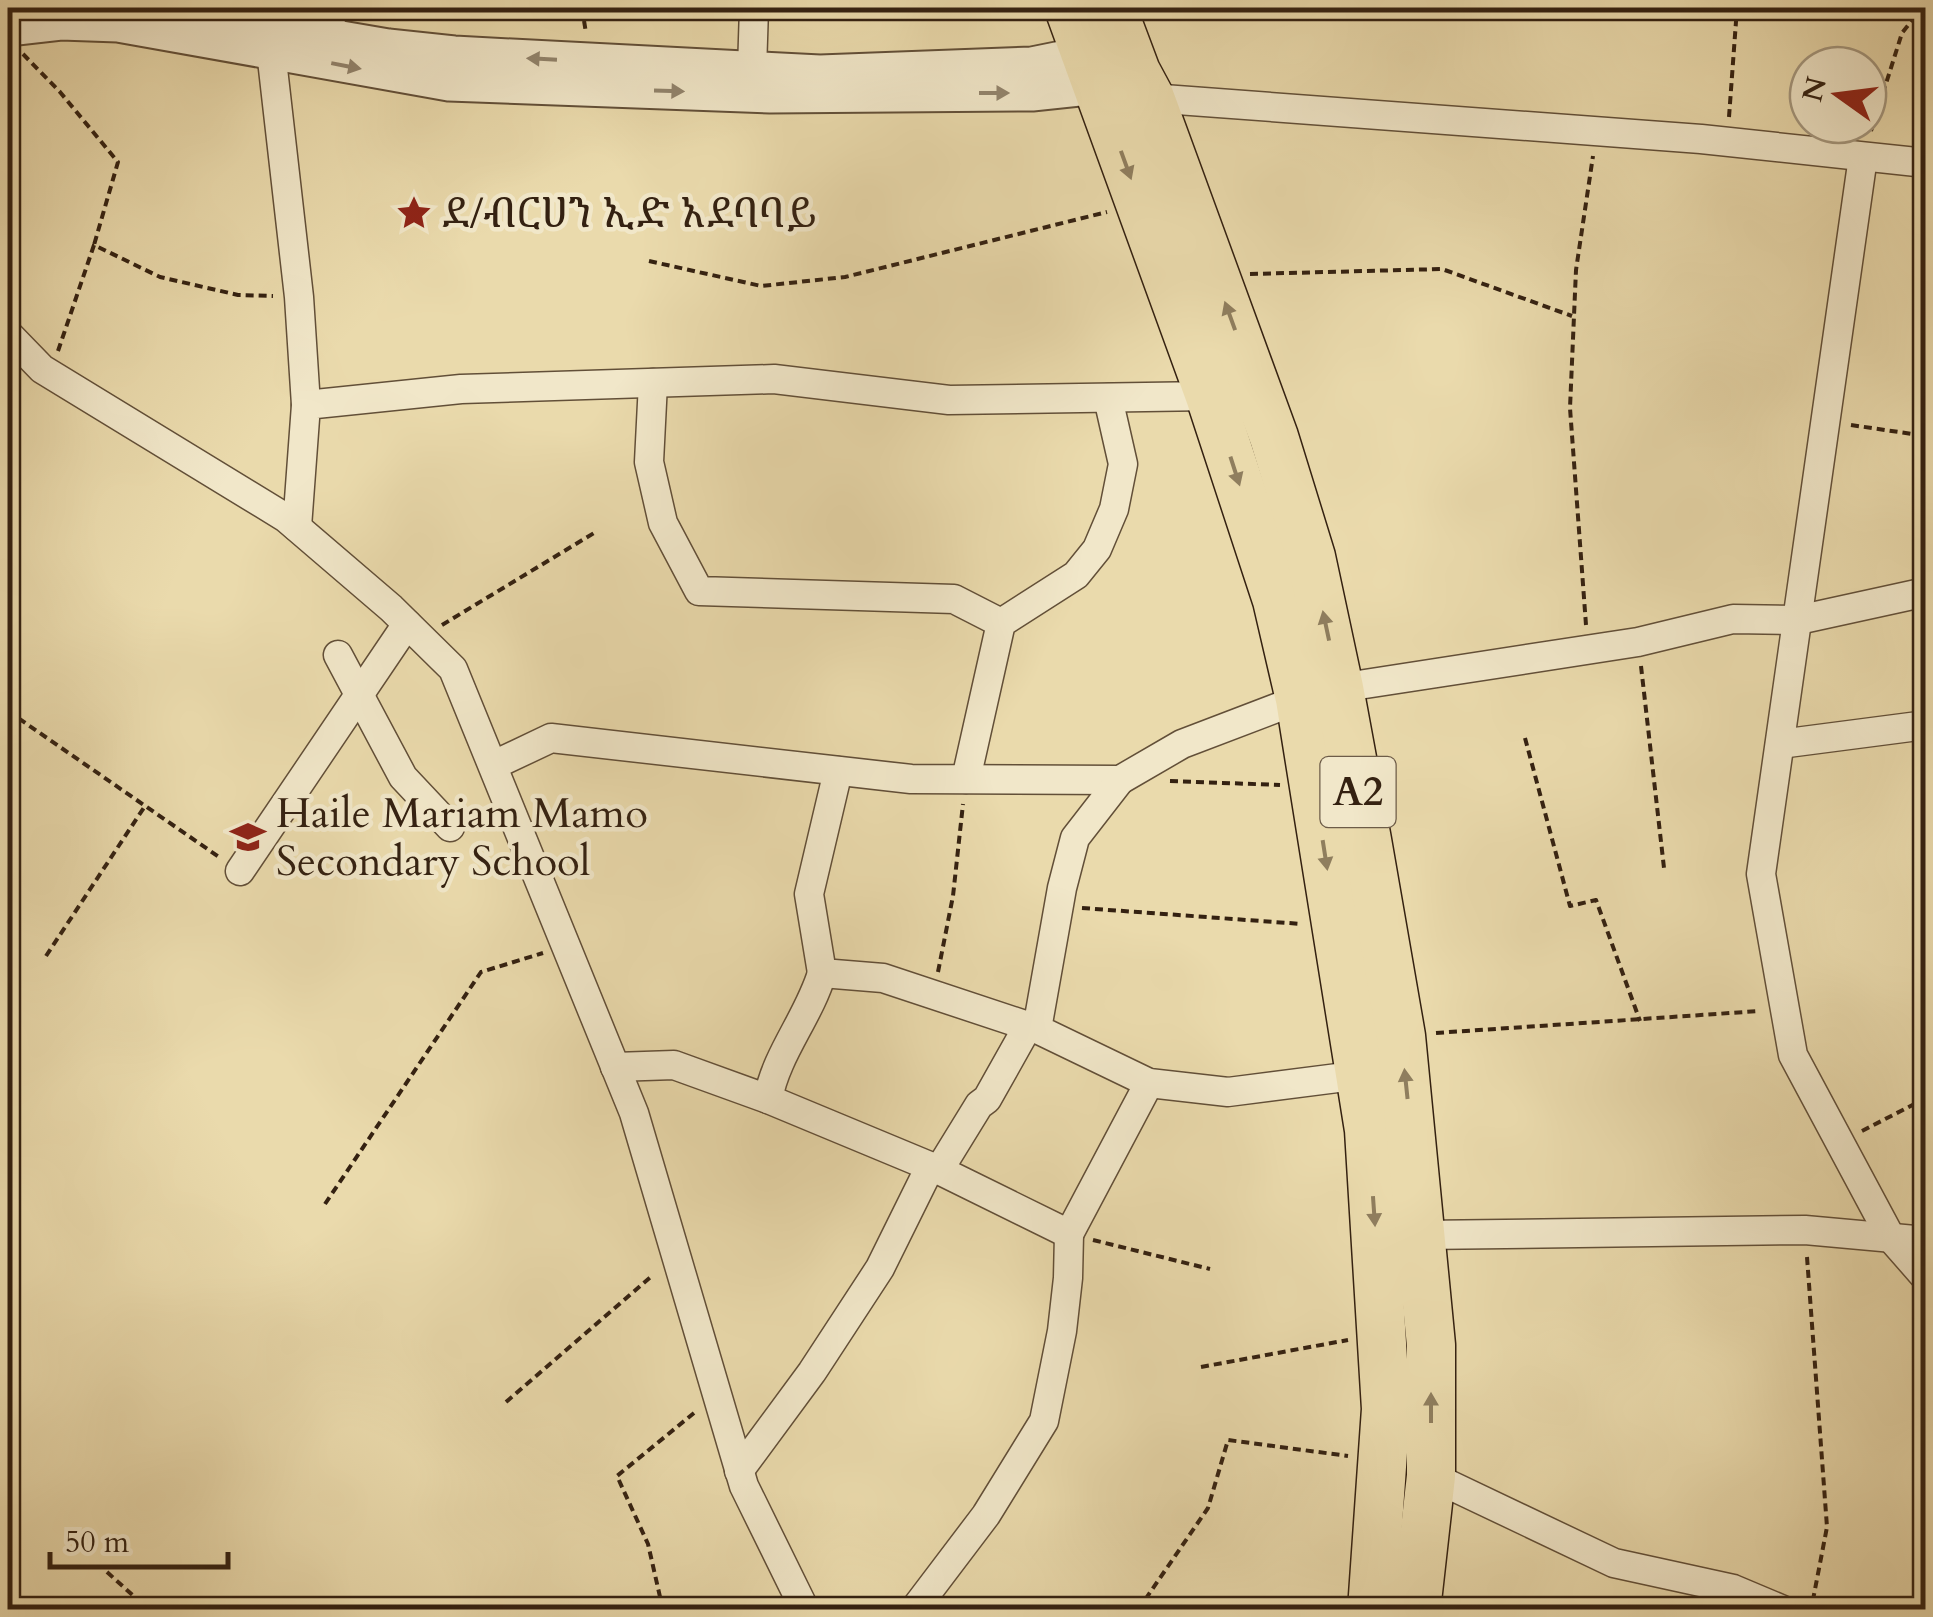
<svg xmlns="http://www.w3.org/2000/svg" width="1933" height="1617" viewBox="0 0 1933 1617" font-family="Cardo,'Noto Serif Ethiopic',serif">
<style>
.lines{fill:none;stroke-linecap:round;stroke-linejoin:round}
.minor-casing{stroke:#624f38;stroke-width:31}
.tertiary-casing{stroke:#624f38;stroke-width:39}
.trunk-casing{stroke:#342111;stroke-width:51}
.path{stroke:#342111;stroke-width:4;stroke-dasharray:8 5;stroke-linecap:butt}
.minor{stroke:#f1e7c9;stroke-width:28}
.tertiary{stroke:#f1e7c9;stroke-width:35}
.trunk{stroke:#eadaac;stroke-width:48}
.oneway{fill:#92846d}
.oneway2{fill:#8f7e5e}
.labels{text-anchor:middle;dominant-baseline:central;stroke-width:9;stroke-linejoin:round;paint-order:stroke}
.shield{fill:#f1e7c9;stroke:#6d5c48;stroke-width:2.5}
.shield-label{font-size:40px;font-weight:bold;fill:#342111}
.poi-label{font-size:42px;fill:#342111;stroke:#f1e7c9;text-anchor:start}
</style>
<rect width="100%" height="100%" fill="#eadaac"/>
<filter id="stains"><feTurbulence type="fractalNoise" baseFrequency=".002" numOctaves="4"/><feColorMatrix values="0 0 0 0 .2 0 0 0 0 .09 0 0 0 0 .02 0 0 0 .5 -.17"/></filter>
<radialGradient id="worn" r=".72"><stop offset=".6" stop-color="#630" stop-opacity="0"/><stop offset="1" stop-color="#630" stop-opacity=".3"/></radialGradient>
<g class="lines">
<defs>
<g id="minor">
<polyline points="324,36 335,8"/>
<polyline points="271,51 299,297 306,405"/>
<polyline points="752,70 754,8"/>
<polyline points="1150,98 1701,139 1926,163"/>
<polyline points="1863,157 1761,874 1793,1055 1891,1238 1926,1278"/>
<polyline points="8,334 42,369 286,518 391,608 453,669 634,1113 744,1486 805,1610"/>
<polyline points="653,383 649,462 663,523 699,591 954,599 1001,623"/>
<polyline points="297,527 306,405 461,389 774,379 949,400 1210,396"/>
<polyline points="338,655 403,777 450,827"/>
<polyline points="1339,688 1638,642 1733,619 1798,620 1926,592"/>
<polyline points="1780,744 1926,725"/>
<polyline points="494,765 551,738 911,779 1120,780 1182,744 1300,699"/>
<polyline points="838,771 809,894 822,973 883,978 1037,1029"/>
<polyline points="966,779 1001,623 1076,575 1097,549 1114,509 1123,464 1108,398"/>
<polyline points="1120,780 1075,838 1062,888 1037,1029 1149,1083 1228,1092 1361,1075"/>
<polyline points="240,871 407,624"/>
<polyline points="1028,1026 987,1099 979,1105 939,1170 1069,1234 1149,1083"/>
<polyline points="615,1067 674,1065 768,1099 939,1170"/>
<path d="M768,1099C776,1054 809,1017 822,973"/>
<polyline points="1421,1235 1805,1230 1926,1241"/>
<polyline points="739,1471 812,1372 880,1268 930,1167"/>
<polyline points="1431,1476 1614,1563 1733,1589 1783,1610"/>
<polyline points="914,1610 986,1515 1044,1421 1062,1331 1068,1278 1069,1234"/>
</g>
<g id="tertiary">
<polyline points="186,8 271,27 388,47 454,54 820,73 1032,65 1106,50"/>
<polyline points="8,28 61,22 118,24 449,83 770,95 1032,93 1098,86 1119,78"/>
</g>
<g id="trunk">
<polyline points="1069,8 1210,396 1277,600 1300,699 1369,1130 1386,1409 1372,1610"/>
<polyline points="1112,8 1136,72 1150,98 1274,437 1311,557 1339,688 1367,840 1401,1036 1431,1345 1431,1476 1416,1610"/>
</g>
</defs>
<use href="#minor" class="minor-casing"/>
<use href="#tertiary" class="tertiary-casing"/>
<use href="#trunk" class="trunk-casing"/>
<g class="path">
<polyline points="582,8 586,33"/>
<polyline points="23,54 60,92 118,162 94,245"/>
<polyline points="1729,117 1737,8"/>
<polyline points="1871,131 1902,33 1922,8"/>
<polyline points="649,261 761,286 845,277 1107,212"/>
<polyline points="1250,274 1442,269 1572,316"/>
<polyline points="58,351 94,245 160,277 238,295 273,296"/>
<polyline points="1851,425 1926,436"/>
<polyline points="442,625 594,533"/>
<polyline points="1586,625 1570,408 1576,270 1593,156"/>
<polyline points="1641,666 1664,868"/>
<polyline points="8,711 219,857"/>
<polyline points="1525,738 1570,906 1596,900 1640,1021"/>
<polyline points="1170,781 1280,785"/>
<polyline points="1082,908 1302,924"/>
<polyline points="1915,914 1926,909"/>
<polyline points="46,956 145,806"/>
<polyline points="938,972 953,896 963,804"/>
<polyline points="1436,1033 1760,1011"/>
<polyline points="1862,1131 1926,1098"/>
<polyline points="325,1204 481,972 543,953"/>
<polyline points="1093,1240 1210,1269"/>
<polyline points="1807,1257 1827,1527 1811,1610"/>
<polyline points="1201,1367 1348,1340"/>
<polyline points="506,1402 653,1275"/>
<polyline points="107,1572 149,1610"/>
<polyline points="663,1610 648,1544 617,1476 694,1413"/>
<polyline points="1138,1610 1208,1508 1228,1440 1348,1456"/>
</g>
<use href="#minor" class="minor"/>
<use href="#tertiary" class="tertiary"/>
<use href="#trunk" class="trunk"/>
</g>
<defs><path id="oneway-solid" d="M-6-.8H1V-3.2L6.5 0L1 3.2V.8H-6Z" transform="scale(2.5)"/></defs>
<g class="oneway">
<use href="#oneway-solid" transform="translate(542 59) rotate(-177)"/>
<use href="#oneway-solid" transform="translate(346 66) rotate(11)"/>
<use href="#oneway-solid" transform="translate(669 91) rotate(2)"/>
<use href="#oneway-solid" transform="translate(994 93)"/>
</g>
<g class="oneway2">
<use href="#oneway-solid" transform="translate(1126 165) rotate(70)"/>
<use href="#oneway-solid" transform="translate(1230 316) rotate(-110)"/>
<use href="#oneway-solid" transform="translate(1235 471) rotate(72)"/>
<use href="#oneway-solid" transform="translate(1326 626) rotate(-102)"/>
<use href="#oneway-solid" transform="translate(1325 855) rotate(81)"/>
<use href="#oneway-solid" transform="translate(1406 1084) rotate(-96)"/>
<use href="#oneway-solid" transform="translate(1374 1211) rotate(86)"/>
<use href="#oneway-solid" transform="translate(1431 1408) rotate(-90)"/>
</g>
<defs>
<symbol id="sight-bare" viewBox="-9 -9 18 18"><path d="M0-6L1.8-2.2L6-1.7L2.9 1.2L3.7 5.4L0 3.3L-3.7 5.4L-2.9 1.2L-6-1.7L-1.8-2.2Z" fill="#8f2418" stroke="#f1e7c9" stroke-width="2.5" paint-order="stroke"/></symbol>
<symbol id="school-bare" viewBox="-9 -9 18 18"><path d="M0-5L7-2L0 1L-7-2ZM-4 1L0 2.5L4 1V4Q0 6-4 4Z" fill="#8f2418" stroke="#f1e7c9" stroke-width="2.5" paint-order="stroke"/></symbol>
</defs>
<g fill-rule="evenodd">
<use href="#sight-bare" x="389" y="188" width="50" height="50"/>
<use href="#school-bare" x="223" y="812" width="50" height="50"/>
</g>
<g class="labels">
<rect class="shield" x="1320.5" y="757" width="75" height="70" rx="8"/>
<g class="shield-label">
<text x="1358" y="792">A2</text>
</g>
<g class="poi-label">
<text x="442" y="213">ደ/ብርሀን ኢድ አደባባይ</text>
<text x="276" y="813">Haile Mariam Mamo<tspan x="276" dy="48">Secondary School</tspan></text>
</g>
</g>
<rect width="1933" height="1617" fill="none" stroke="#eadaac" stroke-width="40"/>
<rect x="10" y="10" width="1913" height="1597" fill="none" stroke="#342111" stroke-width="5"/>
<rect x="20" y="20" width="1893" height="1577" fill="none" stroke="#342111" stroke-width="2.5"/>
<g transform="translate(1838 95) rotate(284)"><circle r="48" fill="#f1e7c9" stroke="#a5987f" stroke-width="2.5"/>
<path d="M0-8L18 38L0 25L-18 38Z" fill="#8f2418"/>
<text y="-15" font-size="28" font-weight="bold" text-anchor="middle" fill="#342111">N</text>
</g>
<path d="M50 1552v15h178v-15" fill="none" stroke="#342111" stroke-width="5"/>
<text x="65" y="1552" font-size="30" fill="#342111" stroke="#f1e7c9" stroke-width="8" paint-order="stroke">50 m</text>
<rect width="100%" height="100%" filter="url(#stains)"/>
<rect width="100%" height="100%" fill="url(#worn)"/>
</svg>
